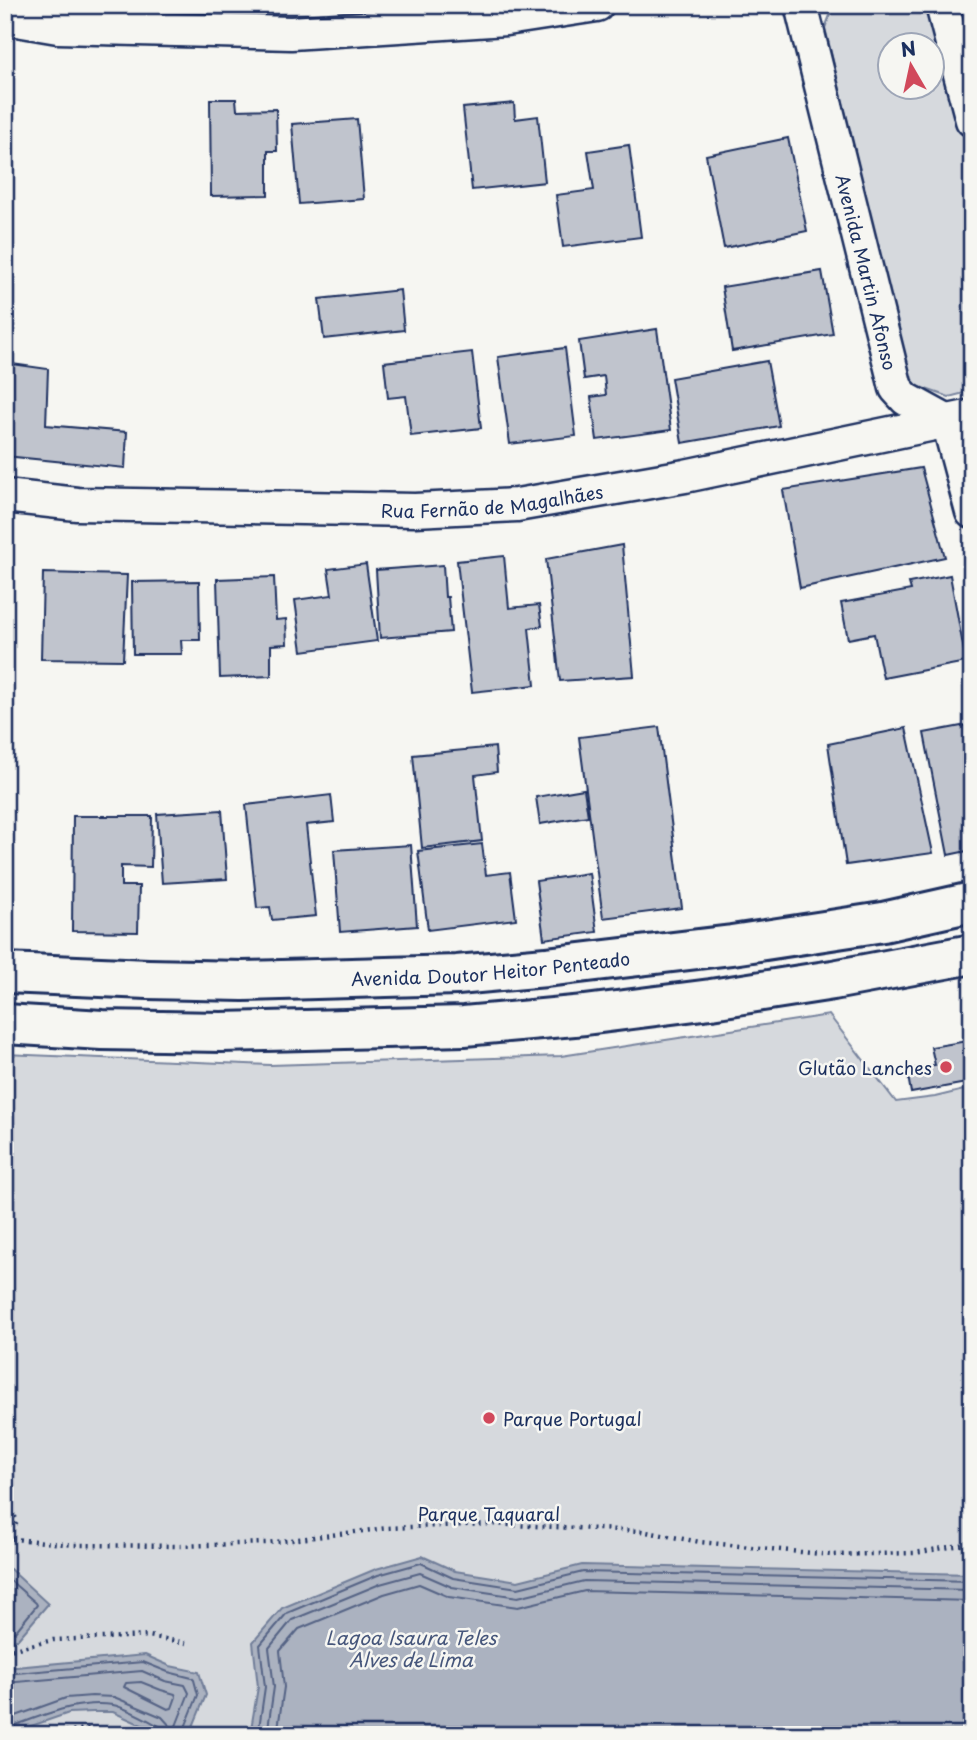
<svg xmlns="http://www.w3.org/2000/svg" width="977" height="1740" viewBox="0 0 977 1740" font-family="'Playpen Sans',sans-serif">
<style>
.green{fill:#d6d9dd;stroke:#78849e;stroke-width:2;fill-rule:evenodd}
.water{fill:#abb2c0;stroke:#717e99;stroke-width:2}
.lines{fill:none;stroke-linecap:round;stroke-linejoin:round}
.shore{stroke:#556385;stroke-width:2}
.building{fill:#c0c4cd;stroke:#1b2f5e;stroke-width:2}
.street-casing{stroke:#1b2f5e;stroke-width:37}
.primary-casing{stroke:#1b2f5e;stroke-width:44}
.path{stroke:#1b2f5e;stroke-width:4.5;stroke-dasharray:2 5;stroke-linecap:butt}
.street{stroke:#f6f6f2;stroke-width:32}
.primary{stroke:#f6f6f2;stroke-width:38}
.poi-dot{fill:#d1495b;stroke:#f6f6f2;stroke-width:2.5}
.labels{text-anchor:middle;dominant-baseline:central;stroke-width:5;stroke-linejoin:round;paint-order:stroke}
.street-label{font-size:18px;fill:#1b2f5e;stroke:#f6f6f2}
.poi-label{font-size:18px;fill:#1b2f5e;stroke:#f6f6f2;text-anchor:end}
.water-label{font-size:19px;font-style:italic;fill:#46567b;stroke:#f6f6f2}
</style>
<rect width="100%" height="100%" fill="#f6f6f2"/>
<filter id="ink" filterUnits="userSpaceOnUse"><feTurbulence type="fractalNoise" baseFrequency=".0143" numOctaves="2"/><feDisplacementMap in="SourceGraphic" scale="14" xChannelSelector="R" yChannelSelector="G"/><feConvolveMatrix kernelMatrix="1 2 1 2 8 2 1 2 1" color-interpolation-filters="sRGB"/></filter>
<g filter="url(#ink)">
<g class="green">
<path d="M834,5H933L972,161V391L949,397L911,384L825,28ZM890,46H932V88H890Z"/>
<polygon points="829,1015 896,1102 935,1097 972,1088 972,1735 5,1735 5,1054 270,1065 561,1056"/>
</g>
<g class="water">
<polygon points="422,1556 455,1571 518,1581 582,1565 972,1574 972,1735 250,1735 258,1687 253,1642 282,1608 376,1569"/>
<polygon points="5,1569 10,1569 48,1604 18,1639 5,1642"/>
<polygon points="145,1655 170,1666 199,1672 206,1695 190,1734 157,1732 113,1712 93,1712 69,1713 5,1735 5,1668"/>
</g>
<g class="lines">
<g class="shore">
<polyline points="5,1576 36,1603 37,1605 15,1632 5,1634"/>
<polyline points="5,1674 143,1662 168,1672 192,1678 194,1680 198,1695 184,1730 184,1735"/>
<polygon points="141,1682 161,1690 175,1694 176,1697 172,1708 168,1709 124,1687 126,1683"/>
<polyline points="5,1683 142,1671 165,1681 185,1685 189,1693 176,1726 174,1728 171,1727 162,1717 114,1697 92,1696 66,1698 13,1717 5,1722"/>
<path d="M10,1735L11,1729L16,1725C47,1714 79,1700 113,1705C127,1708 146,1719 159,1726L162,1729L163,1735"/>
<polyline points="258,1735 265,1687 260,1645 287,1613 378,1575 421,1563 453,1578 518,1588 583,1572 972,1581"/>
<polyline points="267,1735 274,1687 269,1648 292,1620 380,1584 420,1573 452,1587 518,1597 584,1581 972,1590"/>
<polyline points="277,1735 284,1687 280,1651 299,1629 384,1594 419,1584 449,1597 518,1607 585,1591 972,1601"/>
</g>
</g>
<g class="building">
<polygon points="210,99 236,99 237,110 276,109 277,151 268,151 268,195 211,196"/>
<polygon points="514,103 515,119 538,116 545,182 472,190 463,108"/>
<polygon points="357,119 364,199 299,204 292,124"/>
<polygon points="788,138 807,231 724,248 706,155"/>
<polygon points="629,145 641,237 563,247 556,195 594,190 588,151"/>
<polygon points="822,271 833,334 732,351 722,287"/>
<polygon points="400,290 404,330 324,339 319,299"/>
<polygon points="657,329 671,430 597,440 591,397 606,395 604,376 584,379 579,341"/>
<polygon points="565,348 576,436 510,444 498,357"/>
<polygon points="472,352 481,428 411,436 406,396 388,398 384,362"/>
<polygon points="767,361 779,426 682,443 671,378"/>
<polygon points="5,363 48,369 46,425 127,432 125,468 5,456"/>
<polygon points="921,468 945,557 800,588 783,490"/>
<polygon points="622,545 634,676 560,681 546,559"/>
<polygon points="504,556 509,608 539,605 542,626 529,628 535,685 472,692 457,561"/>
<polygon points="366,564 377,641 302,651 295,600 332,595 328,569"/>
<polygon points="443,565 445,597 448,597 451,632 380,638 376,570"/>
<polygon points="43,573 127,575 123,660 41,659"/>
<polygon points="950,575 966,662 883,678 874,634 848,639 841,603 911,590 909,583"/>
<polygon points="274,577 276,620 286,619 287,644 271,645 271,676 220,678 217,579"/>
<polygon points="199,581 200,640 181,640 182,654 133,654 132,582"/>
<polygon points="972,724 972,850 948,855 924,733"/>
<polygon points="659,727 682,908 603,918 579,737"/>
<polygon points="906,728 933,853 846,865 828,744"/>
<polygon points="495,747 497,772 475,775 482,841 422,848 413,755"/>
<polygon points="584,789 588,816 540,824 536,797"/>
<polygon points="331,795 334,822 306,825 316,916 272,920 270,907 257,908 246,805"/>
<polygon points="222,810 227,879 162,883 157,814"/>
<polygon points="73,816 152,816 151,867 121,866 121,886 139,886 138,932 72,931"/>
<polygon points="482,844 486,875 510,872 516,919 428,930 418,851"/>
<polygon points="411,845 417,926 340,932 334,850"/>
<polygon points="589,873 597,932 544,939 536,881"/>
<polygon points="967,1041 972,1044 972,1082 911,1093 907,1070 935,1065 931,1047"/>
</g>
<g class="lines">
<defs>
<g id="street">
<path id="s1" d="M801,5L896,388L906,399L948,422L972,512"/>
<polyline points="942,5 972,120"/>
<polyline points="5,18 58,27 291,33 506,19 597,5"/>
<path id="s2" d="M5,496L77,504L415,510L517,505L685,476L972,416"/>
</g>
<g id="primary">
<path id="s3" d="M5,973L148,979L243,981L457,975L546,967L732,945L883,922L972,902"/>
<polyline points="5,1024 102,1030 221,1032 464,1026 585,1015 711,999 833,980 972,954"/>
</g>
</defs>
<use href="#street" class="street-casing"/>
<use href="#primary" class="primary-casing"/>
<g class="path">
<polyline points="965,1032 972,1030"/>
<polyline points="5,1490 17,1522 7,1538"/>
<polyline points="5,1538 74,1545 180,1546 267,1543 387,1528 490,1524 641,1531 700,1542 831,1555 915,1553 972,1543"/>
<polyline points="5,1651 53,1640 149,1636 186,1643"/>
<path d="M52,1735C78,1728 106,1726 132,1735"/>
</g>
<use href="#street" class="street"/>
<use href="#primary" class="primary"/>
</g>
</g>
<g class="poi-dot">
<circle cx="946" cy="1067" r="7"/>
<circle cx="489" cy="1418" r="7"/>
</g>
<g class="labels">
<g class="street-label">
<text stroke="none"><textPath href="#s1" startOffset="275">Avenida Martin Afonso</textPath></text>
<text stroke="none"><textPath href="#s2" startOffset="488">Rua Fernão de Magalhães</textPath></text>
<text stroke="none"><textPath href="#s3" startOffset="486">Avenida Doutor Heitor Penteado</textPath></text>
<text x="489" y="1513">Parque Taquaral</text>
</g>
<g class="poi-label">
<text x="932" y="1067">Glutão Lanches</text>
<text x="503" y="1418" text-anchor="start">Parque Portugal</text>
</g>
<g class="water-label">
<text x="411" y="1637">Lagoa Isaura Teles<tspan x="411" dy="22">Alves de Lima</tspan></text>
</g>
</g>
<rect width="977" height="1740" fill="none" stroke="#f6f6f2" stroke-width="28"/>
<rect x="14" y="14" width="949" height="1712" fill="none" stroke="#1b2f5e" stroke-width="2.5" filter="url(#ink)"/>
<g transform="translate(911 66) rotate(351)"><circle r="33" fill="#f6f6f2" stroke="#9ea6b7" stroke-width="2"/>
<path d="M0-5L12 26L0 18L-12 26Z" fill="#d1495b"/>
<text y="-10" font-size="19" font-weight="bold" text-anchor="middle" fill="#1b2f5e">N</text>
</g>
</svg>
